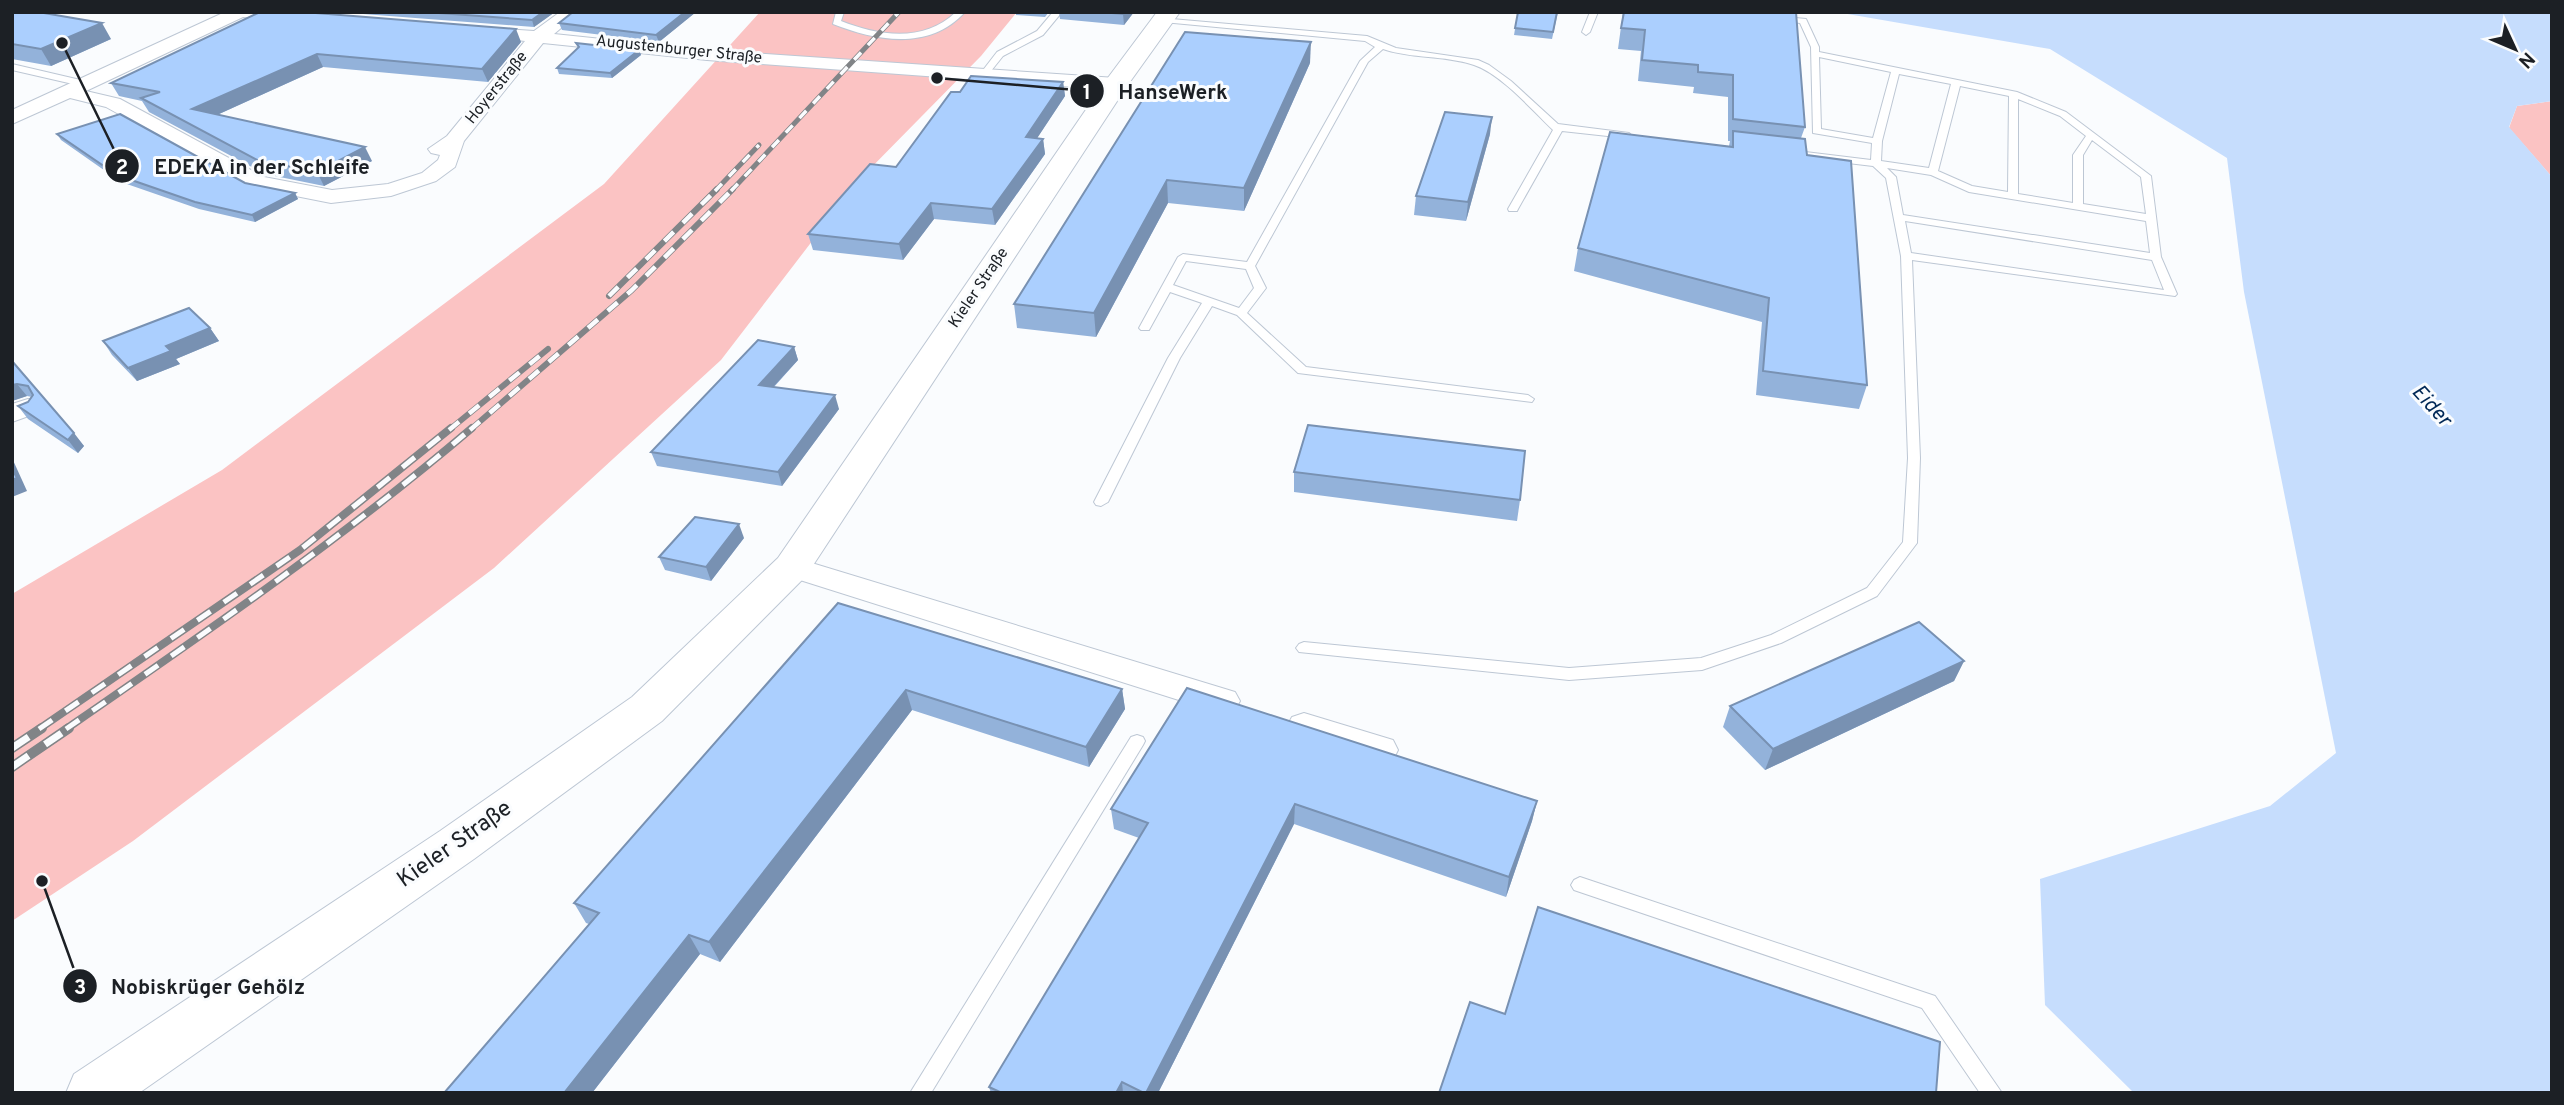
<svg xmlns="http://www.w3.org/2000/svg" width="2564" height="1105" viewBox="0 0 2564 1105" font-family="Overpass,sans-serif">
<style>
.green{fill:#fbc3c3}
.water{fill:#c6ddfd}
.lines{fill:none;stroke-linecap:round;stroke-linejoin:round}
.lane-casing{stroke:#bdc7d4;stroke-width:2}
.street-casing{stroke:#bdc7d4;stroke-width:2}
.secondary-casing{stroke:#bdc7d4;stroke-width:2}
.lane{fill:#fff;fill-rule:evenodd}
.street{fill:#fff;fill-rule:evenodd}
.secondary{fill:#fff;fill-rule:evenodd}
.rail-far3-casing{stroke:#818487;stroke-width:5}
.rail-far2-casing{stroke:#818487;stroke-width:6}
.rail-far1-casing{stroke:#818487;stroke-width:8}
.rail-casing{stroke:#818487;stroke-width:10}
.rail-far3{stroke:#fafcfe;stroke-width:3.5;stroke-dasharray:10;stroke-linecap:butt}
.rail-far2{stroke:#fafcfe;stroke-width:4.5;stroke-dasharray:13;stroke-linecap:butt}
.rail-far1{stroke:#fafcfe;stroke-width:5;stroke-dasharray:16;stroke-linecap:butt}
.rail{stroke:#fafcfe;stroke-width:7;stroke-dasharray:20;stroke-linecap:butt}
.wall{fill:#93b2da}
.shaded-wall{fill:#7891b2}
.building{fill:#abcffe;stroke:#7891b2;stroke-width:2}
.labels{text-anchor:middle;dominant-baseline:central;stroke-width:6;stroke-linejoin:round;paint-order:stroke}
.far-street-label{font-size:16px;fill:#1c2025;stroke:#fafcfe}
.water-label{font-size:21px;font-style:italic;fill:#012856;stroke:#fafcfe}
.near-street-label{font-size:23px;fill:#1c2025;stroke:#fafcfe}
.leader{fill:none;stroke:#1c2025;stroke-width:2.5}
.callout-dot{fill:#1c2025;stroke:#fafcfe;stroke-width:2.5}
.mark-label{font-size:21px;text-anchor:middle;font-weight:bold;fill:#fff}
.callout-label{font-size:21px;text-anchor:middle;font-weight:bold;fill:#1c2025;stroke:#fafcfe;stroke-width:6;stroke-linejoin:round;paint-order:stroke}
</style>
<rect width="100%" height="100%" fill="#fafcfe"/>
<g class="green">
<polygon points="760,12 1017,12 981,56 859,180 721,360 494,568 133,841 12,921 12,594 222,470 604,184"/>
<polygon points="2552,101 2552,177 2509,128 2517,106"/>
</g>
<polygon class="water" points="1836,12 2552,12 2552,101 2517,106 2509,127 2552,177 2552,1093 2134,1093 2045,1005 2040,879 2270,806 2336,753 2244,292 2227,158 2050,49"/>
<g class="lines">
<defs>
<g id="lane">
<path d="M836,12H844L841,21C879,36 924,43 956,12H965C930,51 876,41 833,24Z"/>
<polygon points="1053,12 1062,12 1043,35 1003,56 987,76 981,76 980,74 997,52 1037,31"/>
<polygon points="1590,12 1598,12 1590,32 1586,35 1582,32"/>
<path d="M1775,16L1806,19L1819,47V52L2017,92L2066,112L2151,176L2161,257L2177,294L2175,296L1912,260L1920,458L1917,543L1877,596L1781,643L1702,670L1569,680L1299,652L1296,648L1299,644L1304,642L1569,668L1701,658L1771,635L1867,588L1903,542L1908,458L1901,256L1886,178L1873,166L1789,156L1784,153L1789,150L1871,160L1872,143L1813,133L1811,47L1800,23L1775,20ZM1819,57L1891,72L1873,138L1821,129ZM1899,74L1951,84L1929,168L1881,161L1882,141ZM1960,86L2009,96L2008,192L1972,186L1938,171ZM2018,99L2060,116L2086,136L2073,155V203L2018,194ZM2092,140L2141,177L2146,214L2083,204V155ZM1887,168L1931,175L1969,192L2146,221L2150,253L1903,215L1896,177ZM1905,221L2152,260L2164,290L1911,253Z"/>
<path d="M1160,18L1367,36L1396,48L1478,60L1489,65L1511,81L1558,124L1629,133L1631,135L1626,138L1562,131L1518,209L1517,211H1509L1508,209L1553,130C1532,110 1501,74 1474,65C1444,55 1412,59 1383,49L1368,62L1255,266L1266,288L1247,313L1306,367L1528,395L1534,399L1532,402L1298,373L1237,315L1212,306L1180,358L1108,502L1101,506L1096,505L1094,502L1168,358L1202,303L1170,292L1149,330H1141L1139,328L1178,257L1183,254L1247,262L1360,61L1375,47L1365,41L1163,22L1159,20ZM1186,261L1246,269L1254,288L1239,308L1173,285Z"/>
<polygon points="12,64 89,82 90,84 86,87 12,70"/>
<polygon points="1137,735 1143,737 1145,741 1143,745 931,1093 910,1093 1131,737"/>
<polygon points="1580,877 1935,996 2002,1093 1980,1093 1922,1008 1574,890 1571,885 1574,880"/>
</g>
<g id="street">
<polygon points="225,12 298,12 305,17 296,22 243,17 86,91 120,99 264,177 332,190 388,184 422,173 438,160 440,155 431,153 428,149 447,136 525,41 472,35 469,31 472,27 534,31 560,12 580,12 554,34 707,50 1116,78 1125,84 1116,90 707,60 543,43 464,141 455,167 436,181 391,196 331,203 250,187 106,107 70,98 12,124 12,110"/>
<polygon points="28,399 37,401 41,407 37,413 12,422 12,404"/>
<polygon points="792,557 1235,692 1240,701 1235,710 1223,714 781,574 777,567 781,560"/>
<polygon points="1304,713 1393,740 1398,750 1393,760 1381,763 1292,735 1287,726 1292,717"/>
</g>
<polygon id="secondary" points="1157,12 1180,12 1127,86 806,576 662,721 474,859 139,1093 66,1093 74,1074 440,831 632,697 778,558 1107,79"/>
</defs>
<use href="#lane" class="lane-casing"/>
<use href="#street" class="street-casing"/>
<use href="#secondary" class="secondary-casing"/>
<use href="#lane" class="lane"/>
<use href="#street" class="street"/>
<use href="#secondary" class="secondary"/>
<defs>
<g id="rail-far3">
<polyline points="715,191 759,145"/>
<polyline points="731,191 899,12"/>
</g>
<g id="rail-far2">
<polyline points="609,296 717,189"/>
<polyline points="449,430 548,349"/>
<polyline points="470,430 632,290 733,189"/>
</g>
<g id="rail-far1">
<polyline points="39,729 300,550 451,428"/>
<path d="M66,729C205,633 343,538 472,428"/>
</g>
<g id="rail">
<polyline points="12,748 42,728"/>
<polyline points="12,767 69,728"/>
</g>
</defs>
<use href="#rail-far3" class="rail-far3-casing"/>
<use href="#rail-far2" class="rail-far2-casing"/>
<use href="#rail-far1" class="rail-far1-casing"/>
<use href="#rail" class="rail-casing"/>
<use href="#rail-far3" class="rail-far3"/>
<use href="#rail-far2" class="rail-far2"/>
<use href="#rail-far1" class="rail-far1"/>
<use href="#rail" class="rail"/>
</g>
<g class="wall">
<polygon points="12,12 111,39 51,66 12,59"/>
<polygon points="260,12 521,42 488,82 323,67 217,115 372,161 324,186 265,174 149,112 142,101 119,96 111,83"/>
<polygon points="337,12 555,12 534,27"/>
<polygon points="573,12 696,12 659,42 562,30 559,23"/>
<polygon points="1016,12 1049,12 1045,17 1016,15"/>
<polygon points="1059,12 1134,12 1124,25 1060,19"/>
<polygon points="1518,12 1558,12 1552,39 1514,35"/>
<polygon points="1623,12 1796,12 1805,127 1801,138 1867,385 1859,409 1756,395 1762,322 1574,271 1578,248 1729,146 1730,141 1728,141 1728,97 1693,93 1694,87 1638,81 1641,51 1618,49"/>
<polygon points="576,43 639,50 641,55 612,78 559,74 557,68 578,48"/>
<polygon points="1310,63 1244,211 1168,203 1096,337 1017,328 1014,304"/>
<polygon points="1063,82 1065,96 1037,138 1043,139 1045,154 995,225 934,219 903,260 813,250 808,234 896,167 960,92"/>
<polygon points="57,134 245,183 295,193 298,199 255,222 199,209 121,182 61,140"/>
<polygon points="1490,134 1466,221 1414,215 1416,196"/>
<polygon points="210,328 219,341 176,359 180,364 137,381 112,355 103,341"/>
<polygon points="794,347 798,360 774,387 839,409 782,486 657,466 651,452"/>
<polygon points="12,361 84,446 78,453 28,419 18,406 28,402 32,397 27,396 12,401"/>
<polygon points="1294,472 1520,500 1517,521 1294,492"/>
<polygon points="744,538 711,581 665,570 659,557"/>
<polygon points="838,603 1122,689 1125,709 1089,767 912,710 720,962 700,954 592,1093 444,1093 589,924 586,923 574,903"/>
<polygon points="1964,661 1954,681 1765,770 1723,727 1730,706"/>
<polygon points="1187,688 1537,801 1532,821 1506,897 1294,824 1158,1093 991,1093 989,1087 1139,838 1114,829 1111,809"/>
</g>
<g class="shaded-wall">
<polygon points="543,12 555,12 534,27 532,20"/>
<polygon points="685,12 696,12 659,42 656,35"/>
<polygon points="1125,12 1134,12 1124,25 1123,14"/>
<polygon points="102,23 111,39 51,66 41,49"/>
<polygon points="516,29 521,42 488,82 482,69"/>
<polygon points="1311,42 1310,63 1244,211 1244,188"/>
<polygon points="639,50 641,55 612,78 610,73"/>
<polygon points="317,54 323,67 199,123 192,109"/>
<polygon points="1063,82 1065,96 1028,152 1026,137"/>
<polygon points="1492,117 1490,134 1466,221 1468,202"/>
<polygon points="1043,139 1045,154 995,225 992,209"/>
<polygon points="365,147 372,161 324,186 317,172"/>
<polygon points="1167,180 1168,203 1096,337 1094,313"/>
<polygon points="295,193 298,199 255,222 252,215"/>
<polygon points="931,203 934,219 903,260 899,244"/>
<polygon points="210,328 219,341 176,359 180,364 137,381 128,368 166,346"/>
<polygon points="794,347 798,360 763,398 759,385"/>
<polygon points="17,384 27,396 12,401 12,385"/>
<polygon points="835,395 839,409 782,486 778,472"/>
<polygon points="74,433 84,446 78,453 68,440"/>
<polygon points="12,458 27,491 12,497"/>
<polygon points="739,524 744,538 711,581 706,567"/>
<polygon points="1964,661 1954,681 1765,770 1773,749"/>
<polygon points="1122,689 1125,709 1089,767 1086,747"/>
<polygon points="906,690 912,710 720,962 709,942"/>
<polygon points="1537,801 1532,821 1506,897 1509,877"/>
<polygon points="1295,804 1294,824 1158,1093 1146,1093"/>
<polygon points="689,935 700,954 592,1093 564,1093"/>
<polygon points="1122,1082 1123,1093 1116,1093"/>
</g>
<g class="building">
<polygon points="12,12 38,12 102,23 41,49 12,44"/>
<polygon points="260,12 303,12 516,29 482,69 317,54 192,109 365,147 317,172 257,160 141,98 160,92 111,83"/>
<polygon points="425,12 543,12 532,20"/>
<polygon points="573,12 685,12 656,35 559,23"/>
<polygon points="1100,12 1125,12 1123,14"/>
<polygon points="1518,12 1557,12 1553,32 1515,28"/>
<polygon points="1624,12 1796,12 1805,127 1733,119 1733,75 1698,72 1698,65 1642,60 1645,30 1621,28"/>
<polygon points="1185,32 1311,42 1244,188 1167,180 1094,313 1014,304"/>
<polygon points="576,43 639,50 610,73 557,68 579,47"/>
<polygon points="971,76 1063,82 1026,137 1043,139 992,209 931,203 899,244 808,234 870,164 896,167 951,92 960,92"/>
<polygon points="1445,112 1492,117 1468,202 1416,196"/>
<polygon points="120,114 245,183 295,193 252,215 195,202 117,175 57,134"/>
<polygon points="1733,131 1805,139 1807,155 1851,161 1867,385 1763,371 1769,298 1578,248 1610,132 1733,147"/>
<polygon points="189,308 210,328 166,346 171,351 128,368 103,341"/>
<polygon points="758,340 794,347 759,385 835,395 778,472 651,452"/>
<polygon points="12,361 74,433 68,440 18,406 28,402 33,395 28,386 17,384 12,385"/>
<polygon points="1308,425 1525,451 1520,500 1294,472"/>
<polygon points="12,469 17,478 12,480"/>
<polygon points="695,517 739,524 706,567 659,557"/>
<polygon points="838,603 1122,689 1086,747 906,690 709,942 689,935 564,1093 444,1093 599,913 574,903"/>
<polygon points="1919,622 1964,661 1773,749 1730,706"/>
<polygon points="1187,688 1537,801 1509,877 1295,804 1146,1093 1144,1093 1122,1082 1116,1093 1002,1093 989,1087 1148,823 1111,809"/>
<polygon points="1538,907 1940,1042 1936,1093 1439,1093 1470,1002 1505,1014"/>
</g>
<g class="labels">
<g class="far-street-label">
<text transform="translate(679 50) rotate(6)">Augustenburger Straße</text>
<text transform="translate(497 88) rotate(-51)">Hoyerstraße</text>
<text transform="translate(979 288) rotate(-56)">Kieler Straße</text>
</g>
<g class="water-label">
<text transform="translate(2431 406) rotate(48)">Eider</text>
</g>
<g class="near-street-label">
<text transform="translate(455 845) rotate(-35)">Kieler Straße</text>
</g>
</g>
<path class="leader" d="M937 78L1087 91M62 43L122 166M42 881L80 986"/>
<g class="callout-dot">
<circle cx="937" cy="78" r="7"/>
<circle cx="62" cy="43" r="7"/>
<circle cx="42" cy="881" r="7"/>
<circle cx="1087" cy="91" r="18"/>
<circle cx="122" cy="166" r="18"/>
<circle cx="80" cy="986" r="18"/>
</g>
<g class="mark-label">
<text x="1087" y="99">1</text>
<text x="122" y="174">2</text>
<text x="80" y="994">3</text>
</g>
<g class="callout-label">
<text x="1173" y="99">HanseWerk</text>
<text x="262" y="174">EDEKA in der Schleife</text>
<text x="208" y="994">Nobiskrüger Gehölz</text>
</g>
<rect width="2564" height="1105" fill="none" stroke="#1c2025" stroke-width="28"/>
<g transform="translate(2515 49) rotate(134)" stroke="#fafcfe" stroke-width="5" paint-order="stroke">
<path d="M0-5L12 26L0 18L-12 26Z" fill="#1c2025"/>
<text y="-10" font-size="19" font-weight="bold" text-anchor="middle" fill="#1c2025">N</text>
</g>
</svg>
